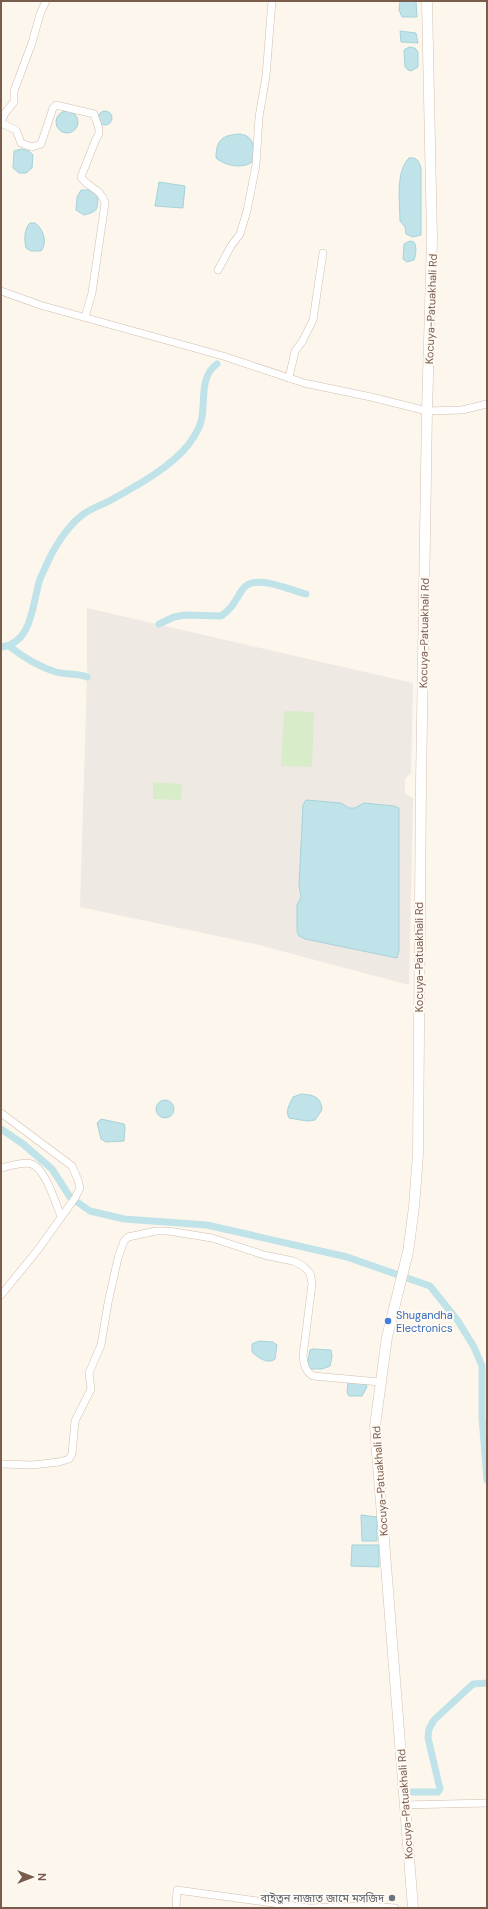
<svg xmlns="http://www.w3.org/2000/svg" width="488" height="1909" viewBox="0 0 488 1909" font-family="'DM Sans','Noto Sans Bengali',sans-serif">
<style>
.industrial{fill:#efe9e4}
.green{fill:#d8ecc9}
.water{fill:#bfe3e8;stroke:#a5d3da}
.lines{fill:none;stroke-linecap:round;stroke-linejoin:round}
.canal{stroke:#bfe3e8;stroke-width:7}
.street-casing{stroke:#d1beb0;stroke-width:8}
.secondary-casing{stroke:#d6c0b0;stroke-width:11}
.street{stroke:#fff;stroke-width:7}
.secondary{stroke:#fff;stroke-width:10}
.shop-dot{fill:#3f7fe0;stroke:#fffaf3;stroke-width:1.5}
.worship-dot{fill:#6b7280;stroke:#fffaf3;stroke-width:1.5}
.labels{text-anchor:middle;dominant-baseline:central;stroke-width:4;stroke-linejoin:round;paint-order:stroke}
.street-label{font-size:11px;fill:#7a5c4d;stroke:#fffaf3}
.shop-label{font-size:11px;fill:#366cbe;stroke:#fffaf3;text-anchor:start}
.worship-label{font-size:11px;fill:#5b616d;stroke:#fffaf3;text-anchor:end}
</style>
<rect width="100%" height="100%" fill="#fdf6ec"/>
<polygon class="industrial" points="87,608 413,683 411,773 405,779 405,794 413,798 409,985 255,944 80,907 87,677"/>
<g class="green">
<polygon points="284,711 314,712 312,767 281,766"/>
<polygon points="153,782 182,784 181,800 153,799"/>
</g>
<g class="water">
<polygon points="400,1 416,1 417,17 402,17 399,10"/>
<polygon points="400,31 416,33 418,43 401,42"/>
<polygon points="409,47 415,48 418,52 418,67 411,71 408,70 405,67 404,50"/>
<circle cx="105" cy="118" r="7"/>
<circle cx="67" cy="122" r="11"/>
<path d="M240,134C255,136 255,149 252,162C243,169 225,166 216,158C216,139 223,135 240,134Z"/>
<polygon points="21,149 29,151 33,155 32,168 26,173 19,173 13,168 14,151"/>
<path d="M409,158C417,157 419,161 421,168V235L413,237L406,234L405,227L400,221C400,203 395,172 409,158Z"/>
<polygon points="159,182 185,186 183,208 155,206"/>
<path d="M81,190H91L98,195C97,210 99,211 84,215L76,210L77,197Z"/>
<path d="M30,223H35C43,228 48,243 41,251H31L26,248C24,240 24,229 30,223Z"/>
<path d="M410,241L414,242C417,247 416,255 414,260L407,262L403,259L404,244Z"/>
<polygon points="306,800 341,803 349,808 355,808 364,803 394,806 399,808 399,950 397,958 305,939 299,936 297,931 297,905 301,897 299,885 303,805"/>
<path d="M301,1094C313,1095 321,1096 322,1110L315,1120L307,1121L289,1118C285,1110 290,1104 293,1097Z"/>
<circle cx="165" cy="1109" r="9"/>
<polygon points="101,1119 124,1124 125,1127 124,1141 106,1142 101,1139 97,1123"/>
<path d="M259,1341L273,1342L277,1345L275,1359C268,1365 257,1357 252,1352V1344Z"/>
<polygon points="313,1349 331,1350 332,1357 330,1366 322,1369 311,1369 307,1366 310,1350"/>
<polygon points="350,1382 366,1384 367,1387 362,1396 349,1396 347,1392 348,1383"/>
<polygon points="361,1515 377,1517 377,1541 362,1541"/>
<polygon points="352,1545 379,1545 379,1567 351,1566"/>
</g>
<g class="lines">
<g class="canal">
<path d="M159,624L174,617L185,615L221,616C232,609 235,601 242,590C254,572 289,590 306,594"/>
<path d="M9,646C23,657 39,667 56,672C66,675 77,673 87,677"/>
<path d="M1,647C33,643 32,604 40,579C43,572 47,564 50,557C58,542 67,527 81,516C90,508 103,505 113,499C138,485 171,467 189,444C194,437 201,426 202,417C205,399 200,376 217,364"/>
<polyline points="1,1129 23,1144 52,1169 70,1197 90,1211 124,1219 207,1225 347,1257 430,1286 458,1321 474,1347 482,1366 482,1417 487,1480"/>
<polyline points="412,1792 438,1792 440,1789 428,1738 429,1729 434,1720 473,1684 487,1683"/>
</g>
<defs>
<g id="street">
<path d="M1,123L16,130L21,143L32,147L41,144L53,108L56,105L94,114C96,123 103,131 96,139L81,177C89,189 100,187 105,203L92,293L85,317"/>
<polyline points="1,123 5,113 14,102 14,91 32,43 40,14 46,1"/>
<polyline points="218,270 231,246 240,234 247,211 256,165 259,117 266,76 272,1"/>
<polyline points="1,291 40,305 223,356 304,383 371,397 427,411 462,410 487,404"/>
<polyline points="289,378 295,351 302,342 313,320 323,253"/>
<polyline points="1,1113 72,1166 78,1180 80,1188 75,1198 37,1251 1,1295"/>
<path d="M1,1168C9,1166 24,1161 32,1164C46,1170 55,1202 61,1216"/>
<path d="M1,1464L32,1465L59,1462L69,1459L72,1454L75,1421L91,1389L89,1373L101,1345L108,1303L118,1258L124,1241L128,1237L156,1231H168L212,1238L264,1255L293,1261L303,1266L310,1273L312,1284L303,1356C304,1365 305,1371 313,1376L380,1382"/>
<polyline points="404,1805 487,1803"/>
<polyline points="176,1908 177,1890 309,1908 368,1906 395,1908"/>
</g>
<polyline id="secondary" points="413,1908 375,1426 387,1337 408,1252 414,1207 418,1154 421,783 427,411 432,239 427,1"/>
</defs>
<use href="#street" class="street-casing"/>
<use href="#secondary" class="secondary-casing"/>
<use href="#street" class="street"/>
<use href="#secondary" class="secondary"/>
</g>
<circle class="shop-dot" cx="388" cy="1321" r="4"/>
<circle class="worship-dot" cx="392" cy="1898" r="4"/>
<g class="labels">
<g class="street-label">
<text transform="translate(431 309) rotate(-88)">Kocuya-Patuakhali Rd</text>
<text transform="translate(424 633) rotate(-89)">Kocuya-Patuakhali Rd</text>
<text transform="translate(419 957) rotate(-90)">Kocuya-Patuakhali Rd</text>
<text transform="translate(380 1481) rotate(-94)">Kocuya-Patuakhali Rd</text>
<text transform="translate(405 1804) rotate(-94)">Kocuya-Patuakhali Rd</text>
</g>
<g class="shop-label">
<text x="396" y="1315">Shugandha<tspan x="396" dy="13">Electronics</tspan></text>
</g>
<g class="worship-label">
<text x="384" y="1898">বাইতুন নাজাত জামে মসজিদ</text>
</g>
</g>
<rect width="488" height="1909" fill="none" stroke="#7a5c4d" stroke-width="4"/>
<g transform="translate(32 1877) rotate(90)" stroke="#fffaf3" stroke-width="3" paint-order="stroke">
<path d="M0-3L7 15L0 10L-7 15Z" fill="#7a5c4d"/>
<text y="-6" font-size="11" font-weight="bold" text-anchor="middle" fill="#7a5c4d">N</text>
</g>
</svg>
